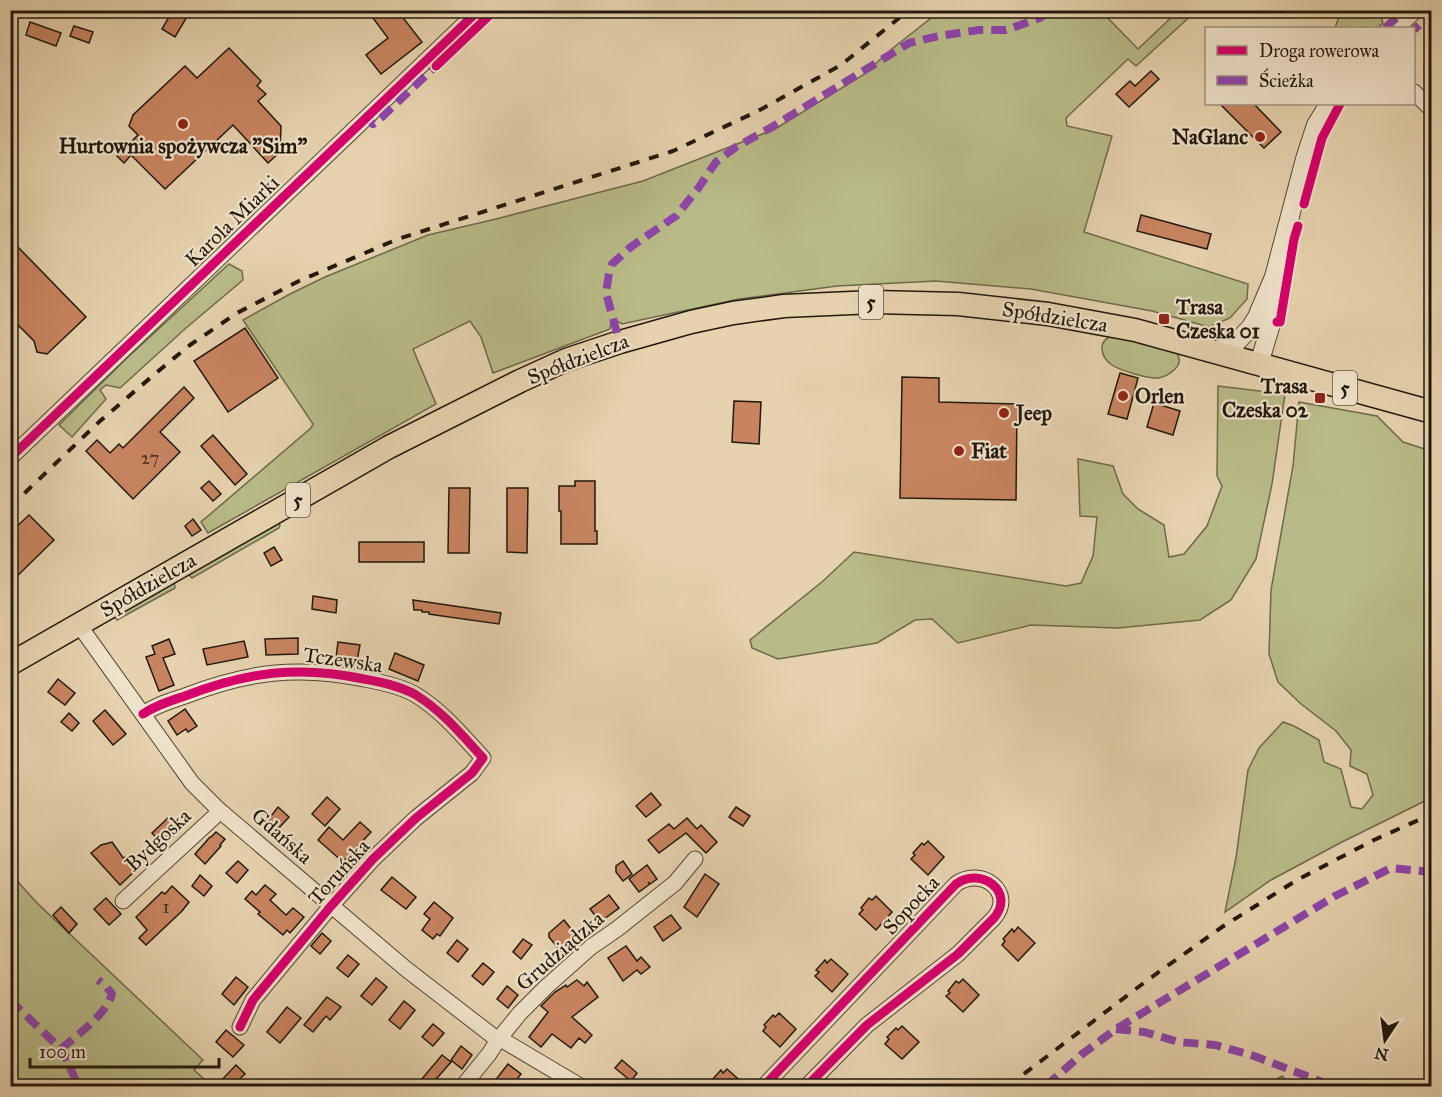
<svg xmlns="http://www.w3.org/2000/svg" width="1442" height="1097" viewBox="0 0 1442 1097" font-family="'IM FELL Great Primer',serif">
<style>
.green{fill:#b8bb88;stroke:#6d6a4b;stroke-width:1.5}
.building{fill:#c88460;stroke:#22180e;stroke-width:1.5}
.lines{fill:none;stroke-linecap:round;stroke-linejoin:round}
.minor-casing{stroke:#534636;stroke-width:17}
.tertiary-casing{stroke:#534636;stroke-width:20}
.primary-casing{stroke:#22180e;stroke-width:25}
.minor{stroke:#efe2ca;stroke-width:15}
.tertiary{stroke:#efe2ca;stroke-width:18}
.primary{stroke:#e6d2ae;stroke-width:22}
.rail{stroke:#22180e;stroke-width:4;stroke-dasharray:10 10;stroke-linecap:butt}
.quiet{stroke:#8e44ad;stroke-width:8;stroke-dasharray:15 8;stroke-linecap:butt}
.cycleway-casing{stroke:#efe2ca;stroke-width:13}
.cycleway{stroke:#d6006c;stroke-width:9}
.poi-dot{fill:#8f2418;stroke:#efe2ca;stroke-width:2}
.labels{text-anchor:middle;dominant-baseline:central;stroke-width:4.5;stroke-linejoin:round;paint-order:stroke}
.number-label{font-size:18px;fill:#4c3322}
.shield{fill:#efe2ca;stroke:#605546;stroke-width:1.5}
.shield-label{font-size:20px;font-weight:bold;fill:#22180e}
.poi-label{font-size:21px;font-weight:bold;fill:#22180e;stroke:#efe2ca;text-anchor:start}
.street-label{font-size:21px;fill:#22180e;stroke:#efe2ca}
</style>
<rect width="100%" height="100%" fill="#e6d2ae"/>
<filter id="stains"><feTurbulence type="fractalNoise" baseFrequency=".00333" numOctaves="4"/><feColorMatrix values="0 0 0 0 .2 0 0 0 0 .09 0 0 0 0 .02 0 0 0 .5 -.17"/></filter>
<radialGradient id="worn" r=".72"><stop offset=".6" stop-color="#630" stop-opacity="0"/><stop offset="1" stop-color="#630" stop-opacity=".3"/></radialGradient>
<g class="green">
<polygon points="940,11 1101,11 1138,49 1178,11 1196,11 1136,66 1128,59 1066,118 1067,126 1112,136 1084,232 1248,284 1247,299 1230,318 1209,327 1152,311 1031,289 936,281 837,286 739,299 622,324 617,321 611,322 610,329 493,373 481,337 470,321 413,349 436,404 208,533 201,522 311,428 313,424 243,320 290,294 325,277 428,235 496,219 643,181 775,129 863,75 893,48"/>
<polygon points="1341,11 1379,11 1383,23 1377,28 1335,28"/>
<polygon points="229,264 242,271 243,280 186,328 120,388 106,385 100,390 106,399 72,437 59,425 127,358"/>
<path d="M1113,336L1176,352C1180,358 1181,363 1175,369C1171,373 1164,377 1158,378C1149,379 1119,370 1112,365C1100,357 1097,340 1113,336Z"/>
<polygon points="1218,386 1285,394 1272,484 1256,559 1231,600 1200,620 1118,628 1031,625 958,643 932,619 915,620 877,643 778,659 752,648 750,640 823,581 854,552 1066,586 1081,583 1093,556 1097,517 1080,516 1078,459 1113,466 1123,494 1138,509 1164,525 1169,557 1184,554 1207,526 1222,486 1217,476"/>
<polygon points="1299,402 1377,416 1403,442 1431,451 1431,798 1340,843 1271,880 1225,912 1236,858 1248,770 1259,748 1283,722 1294,726 1319,740 1324,762 1341,769 1351,807 1362,809 1373,795 1367,774 1350,766 1351,750 1336,731 1301,704 1278,682 1269,654 1271,590 1293,466"/>
<polygon points="278,522 280,525 279,528 192,578 188,574"/>
<polygon points="174,582 175,588 117,620 113,616"/>
<polygon points="10,873 37,903 203,1060 194,1070 212,1086 11,1086"/>
<polygon points="1282,1076 1293,1086 1265,1086"/>
</g>
<g class="building">
<polygon points="173,10 191,10 175,37 162,29"/>
<polygon points="367,10 397,10 422,42 381,74 366,55 388,38"/>
<polygon points="30,22 61,33 56,46 26,35"/>
<polygon points="74,26 93,32 89,43 70,36"/>
<polygon points="229,48 261,81 257,86 266,94 258,101 281,126 280,152 268,163 233,125 165,189 131,155 124,163 117,156 138,135 129,126 133,115 185,66 197,78"/>
<polygon points="1151,71 1159,79 1129,107 1116,94 1130,81 1135,86"/>
<polygon points="1220,104 1254,104 1281,132 1264,148"/>
<polygon points="1141,215 1211,234 1207,249 1137,231"/>
<polygon points="17,246 86,317 47,354 37,352 34,341 10,317 10,252"/>
<polygon points="245,328 278,378 228,412 194,361"/>
<polygon points="1120,373 1138,378 1127,419 1108,414"/>
<polygon points="902,377 939,378 939,402 1017,404 1016,500 900,498"/>
<polygon points="184,387 194,398 160,432 180,452 133,499 86,451 97,440 110,453 119,444 123,448"/>
<polygon points="734,401 761,402 759,444 732,442"/>
<polygon points="1154,403 1180,411 1173,435 1147,427"/>
<polygon points="213,435 247,474 235,485 201,446"/>
<polygon points="209,481 221,494 213,501 201,488"/>
<polygon points="575,481 595,481 595,531 597,531 597,544 561,544 561,511 559,511 559,486 575,486"/>
<polygon points="449,488 470,488 469,553 448,553"/>
<polygon points="507,488 528,488 527,553 507,552"/>
<polygon points="29,515 54,540 10,583 10,533"/>
<polygon points="193,519 201,530 192,536 185,526"/>
<rect x="359" y="542" width="65" height="20"/>
<polygon points="274,547 282,560 271,566 264,553"/>
<polygon points="313,596 337,600 336,613 312,609"/>
<polygon points="413,600 501,613 499,624 442,616 429,614 429,612 422,612 422,610 414,610"/>
<polygon points="298,638 298,654 266,655 265,639"/>
<polygon points="169,639 175,654 163,658 174,685 159,691 146,657 155,654 152,646"/>
<polygon points="244,641 248,657 207,665 203,649"/>
<polygon points="338,642 360,645 357,661 336,658"/>
<polygon points="395,653 424,665 418,681 389,669"/>
<polygon points="58,679 75,693 65,705 48,692"/>
<polygon points="185,709 197,726 188,732 186,729 177,735 168,721"/>
<polygon points="105,710 126,734 113,745 93,721"/>
<polygon points="69,713 79,723 72,731 61,722"/>
<polygon points="651,793 661,805 646,817 636,806"/>
<polygon points="327,797 340,809 325,826 312,814"/>
<polygon points="278,807 289,817 278,829 268,820"/>
<polygon points="736,807 750,816 743,826 729,817"/>
<polygon points="168,818 180,830 163,845 152,833"/>
<polygon points="687,818 697,829 701,825 717,842 706,853 686,833 659,853 648,840 669,824 674,829"/>
<polygon points="360,822 371,832 343,862 318,840 329,827 343,840"/>
<polygon points="216,832 225,839 220,845 221,846 205,864 195,854 210,837 211,837"/>
<polygon points="928,841 944,857 928,875 911,859 915,855 913,853 922,843 924,845"/>
<polygon points="112,842 124,859 125,857 136,870 120,885 91,853 101,845"/>
<polygon points="238,861 248,870 237,883 226,873"/>
<polygon points="623,861 632,874 623,881 616,872 616,866"/>
<polygon points="647,865 657,879 650,884 648,882 650,884 639,892 629,879"/>
<polygon points="705,874 719,884 697,917 684,907"/>
<polygon points="200,875 212,886 204,896 192,886"/>
<polygon points="392,877 416,897 406,909 381,890"/>
<polygon points="265,885 276,894 270,900 286,915 293,908 304,917 290,933 287,930 283,935 258,914 260,912 245,899 252,891 256,895"/>
<polygon points="172,886 189,902 182,911 146,945 139,938 147,930 136,917 162,892 165,894"/>
<polygon points="609,895 619,908 600,922 590,909"/>
<polygon points="876,896 892,912 876,930 859,914 863,910 861,908 869,898 872,900"/>
<polygon points="106,898 121,914 109,925 94,909"/>
<polygon points="434,902 453,918 440,936 437,934 433,939 422,930 430,919 424,914"/>
<polygon points="61,907 77,924 69,933 53,915"/>
<polygon points="671,915 681,928 663,941 654,927"/>
<polygon points="564,920 579,939 562,953 549,937 549,933"/>
<polygon points="1018,927 1035,943 1018,961 1002,945 1005,941 1003,939 1012,929 1014,932"/>
<polygon points="322,933 331,941 320,954 311,946"/>
<polygon points="523,939 532,945 521,959 513,952"/>
<polygon points="457,940 468,949 458,962 447,953"/>
<polygon points="626,946 637,961 641,957 650,967 641,974 637,970 623,981 608,958"/>
<polygon points="348,955 359,964 348,977 337,968"/>
<polygon points="831,959 848,974 832,992 815,976 819,972 816,970 825,960 827,963"/>
<polygon points="483,963 494,972 483,985 472,976"/>
<polygon points="236,977 248,987 234,1005 222,994"/>
<polygon points="376,978 387,987 372,1005 361,996"/>
<polygon points="963,979 979,995 963,1012 946,996 950,993 948,991 956,981 959,983"/>
<polygon points="577,980 584,986 587,982 598,997 572,1017 592,1035 585,1043 579,1038 571,1048 552,1034 541,1047 529,1037 548,1012 541,1006 555,992 566,985 567,987"/>
<polygon points="507,986 518,995 508,1008 497,999"/>
<polygon points="327,997 341,1007 330,1020 326,1016 313,1032 304,1025"/>
<polygon points="404,1001 415,1010 400,1029 389,1020"/>
<polygon points="287,1007 301,1018 280,1043 267,1032"/>
<polygon points="779,1013 796,1029 780,1047 763,1031 766,1027 764,1025 773,1015 775,1017"/>
<polygon points="433,1024 444,1033 433,1046 422,1037"/>
<polygon points="902,1026 919,1042 902,1059 885,1044 889,1039 887,1037 896,1028 898,1030"/>
<polygon points="226,1030 244,1045 233,1057 216,1042"/>
<polygon points="461,1046 472,1055 462,1069 451,1060"/>
<polygon points="442,1055 451,1062 430,1086 416,1086"/>
<polygon points="622,1060 637,1073 631,1081 615,1068"/>
<polygon points="508,1064 521,1074 512,1086 500,1086 494,1082"/>
<polygon points="236,1065 245,1074 232,1086 216,1086"/>
<polygon points="727,1069 746,1086 710,1086 714,1082 712,1080 721,1070 723,1073"/>
</g>
<g class="lines">
<defs>
<g id="minor">
<polyline points="1414,92 1432,110"/>
<polyline points="10,458 479,10"/>
<polyline points="79,625 192,783 219,810 406,969 498,1040"/>
<path d="M143,714C156,705 170,701 185,696C247,672 298,665 364,679C381,682 401,686 416,695C442,711 462,735 483,758L472,773L416,818L373,859L331,906L253,1000L240,1027"/>
<polyline points="123,901 214,817 219,810"/>
<polyline points="499,1038 580,1086"/>
<polyline points="463,1086 489,1054 498,1040 520,1013 546,987 591,947 617,929 675,883 695,859"/>
<path d="M764,1086L956,884C981,866 1016,892 994,918L958,954L867,1025L807,1086"/>
</g>
<g id="tertiary">
<polyline points="1395,28 1414,10"/>
<polyline points="1211,351 1228,348 1234,345 1250,328 1257,317 1274,277 1305,159 1316,125 1329,104"/>
<polyline points="1259,364 1271,324 1274,288"/>
</g>
<polyline id="primary" points="10,664 389,447 520,381 566,360 620,342 691,322 733,313 784,306 874,302 958,304 1048,314 1135,330 1432,412"/>
</defs>
<use href="#minor" class="minor-casing"/>
<use href="#tertiary" class="tertiary-casing"/>
<use href="#primary" class="primary-casing"/>
<use href="#minor" class="minor"/>
<use href="#tertiary" class="tertiary"/>
<use href="#primary" class="primary"/>
<g class="rail">
<polyline points="10,507 100,421 156,373 190,345 237,313 299,281 398,239 673,151 758,111 841,65 909,10"/>
<polyline points="1008,1086 1149,979 1222,927 1297,880 1374,840 1432,814"/>
</g>
<g class="quiet">
<polyline points="1385,28 1405,10"/>
<polyline points="1414,30 1419,25"/>
<polyline points="364,114 373,124 382,117 440,62"/>
<polyline points="617,333 606,293 609,273 612,264 632,246 676,216 697,190 716,162 736,147 772,127 909,43 939,36 979,30 1006,30 1040,18 1049,10"/>
<polyline points="10,1000 63,1051 78,1086"/>
<polyline points="1116,1029 1144,1032 1179,1042 1215,1045 1254,1056 1325,1083 1373,1086"/>
<path d="M61,1049C77,1035 106,1015 112,994L106,986L98,980"/>
<polyline points="1046,1086 1081,1055 1116,1029 1335,896 1391,868 1432,872"/>
</g>
<defs>
<g id="cycleway">
<polyline points="436,66 495,10"/>
<polyline points="1304,204 1322,138 1340,104"/>
<polyline points="1277,322 1280,322 1294,239 1298,226"/>
<polyline points="10,458 479,10"/>
<path d="M143,714C156,705 170,701 185,696C247,672 298,665 364,679C381,682 401,686 416,695C442,711 462,735 483,758L472,773L416,818L373,859L331,906L253,1000L240,1027"/>
<path d="M764,1086L956,884C981,866 1016,892 994,918L958,954L867,1025L807,1086"/>
</g>
</defs>
<use href="#cycleway" class="cycleway-casing"/>
<use href="#cycleway" class="cycleway"/>
</g>
<g class="poi-dot">
<circle cx="183" cy="124" r="6"/>
<circle cx="1260" cy="137" r="6"/>
<rect x="1158" y="313" width="12" height="12" rx="3"/>
<circle cx="1123" cy="396" r="6"/>
<rect x="1314" y="392" width="12" height="12" rx="3"/>
<circle cx="1004" cy="413" r="6"/>
<circle cx="959" cy="451" r="6"/>
</g>
<g class="labels">
<g class="number-label">
<text x="150" y="458">27</text>
<text x="166" y="907">1</text>
</g>
<g class="shield">
<rect x="859" y="285" width="24" height="34" rx="4.5"/>
<rect x="1333" y="371" width="24" height="34" rx="4.5"/>
<rect x="286" y="483" width="24" height="34" rx="4.5"/>
</g>
<g class="shield-label">
<text x="871" y="302">5</text>
<text x="1345" y="388">5</text>
<text x="298" y="500">5</text>
</g>
<g class="poi-label">
<text x="1248" y="137" text-anchor="end">NaGlanc</text>
<text x="183" y="146" text-anchor="middle">Hurtownia spożywcza "Sim"</text>
<text x="1176" y="307">Trasa<tspan x="1176" dy="24">Czeska 01</tspan></text>
<text x="1308" y="386" text-anchor="end">Trasa<tspan x="1308" dy="24">Czeska 02</tspan></text>
<text x="1135" y="396">Orlen</text>
<text x="1016" y="413">Jeep</text>
<text x="971" y="451">Fiat</text>
</g>
<g class="street-label">
<text transform="translate(232 221) rotate(-44)">Karola Miarki</text>
<text transform="translate(1055 317) rotate(9)">Spółdzielcza</text>
<text transform="translate(578 359) rotate(-21)">Spółdzielcza</text>
<text transform="translate(148 585) rotate(-30)">Spółdzielcza</text>
<text transform="translate(343 660) rotate(8)">Tczewska</text>
<text transform="translate(282 836) rotate(41)">Gdańska</text>
<text transform="translate(158 840) rotate(-43)">Bydgoska</text>
<text transform="translate(339 872) rotate(-48)">Toruńska</text>
<text transform="translate(911 905) rotate(-47)">Sopocka</text>
<text transform="translate(560 951) rotate(-41)">Grudziądzka</text>
</g>
</g>
<rect width="1442" height="1097" fill="none" stroke="#e6d2ae" stroke-width="36"/>
<rect x="12" y="12" width="1418" height="1073" fill="none" stroke="#22180e" stroke-width="3"/>
<rect x="18" y="18" width="1406" height="1061" fill="none" stroke="#22180e" stroke-width="1.5"/>
<rect x="1205" y="27" width="210" height="78" fill="#efe2ca" stroke="#9d917f" stroke-width="1.5"/>
<rect x="1217" y="46" width="30" height="9" fill="#d6006c" stroke="#9d917f" stroke-width="1.5"/>
<text x="1259" y="57" font-size="18" fill="#22180e">Droga rowerowa</text>
<rect x="1217" y="76" width="30" height="9" fill="#8e44ad" stroke="#9d917f" stroke-width="1.5"/>
<text x="1259" y="87" font-size="18" fill="#22180e">Ścieżka</text>
<g transform="translate(1385 1040) rotate(193)" stroke="#efe2ca" stroke-width="4.5" paint-order="stroke">
<path d="M0-4.5L10 22L0 15L-10 22Z" fill="#22180e"/>
<text y="-9" font-size="16" font-weight="bold" text-anchor="middle" fill="#22180e">N</text>
</g>
<path d="M30 1058v9h189v-9" fill="none" stroke="#22180e" stroke-width="3"/>
<text x="39" y="1058" font-size="18" fill="#22180e" stroke="#efe2ca" stroke-width="4.5" paint-order="stroke">100 m</text>
<rect width="100%" height="100%" filter="url(#stains)"/>
<rect width="100%" height="100%" fill="url(#worn)"/>
</svg>
